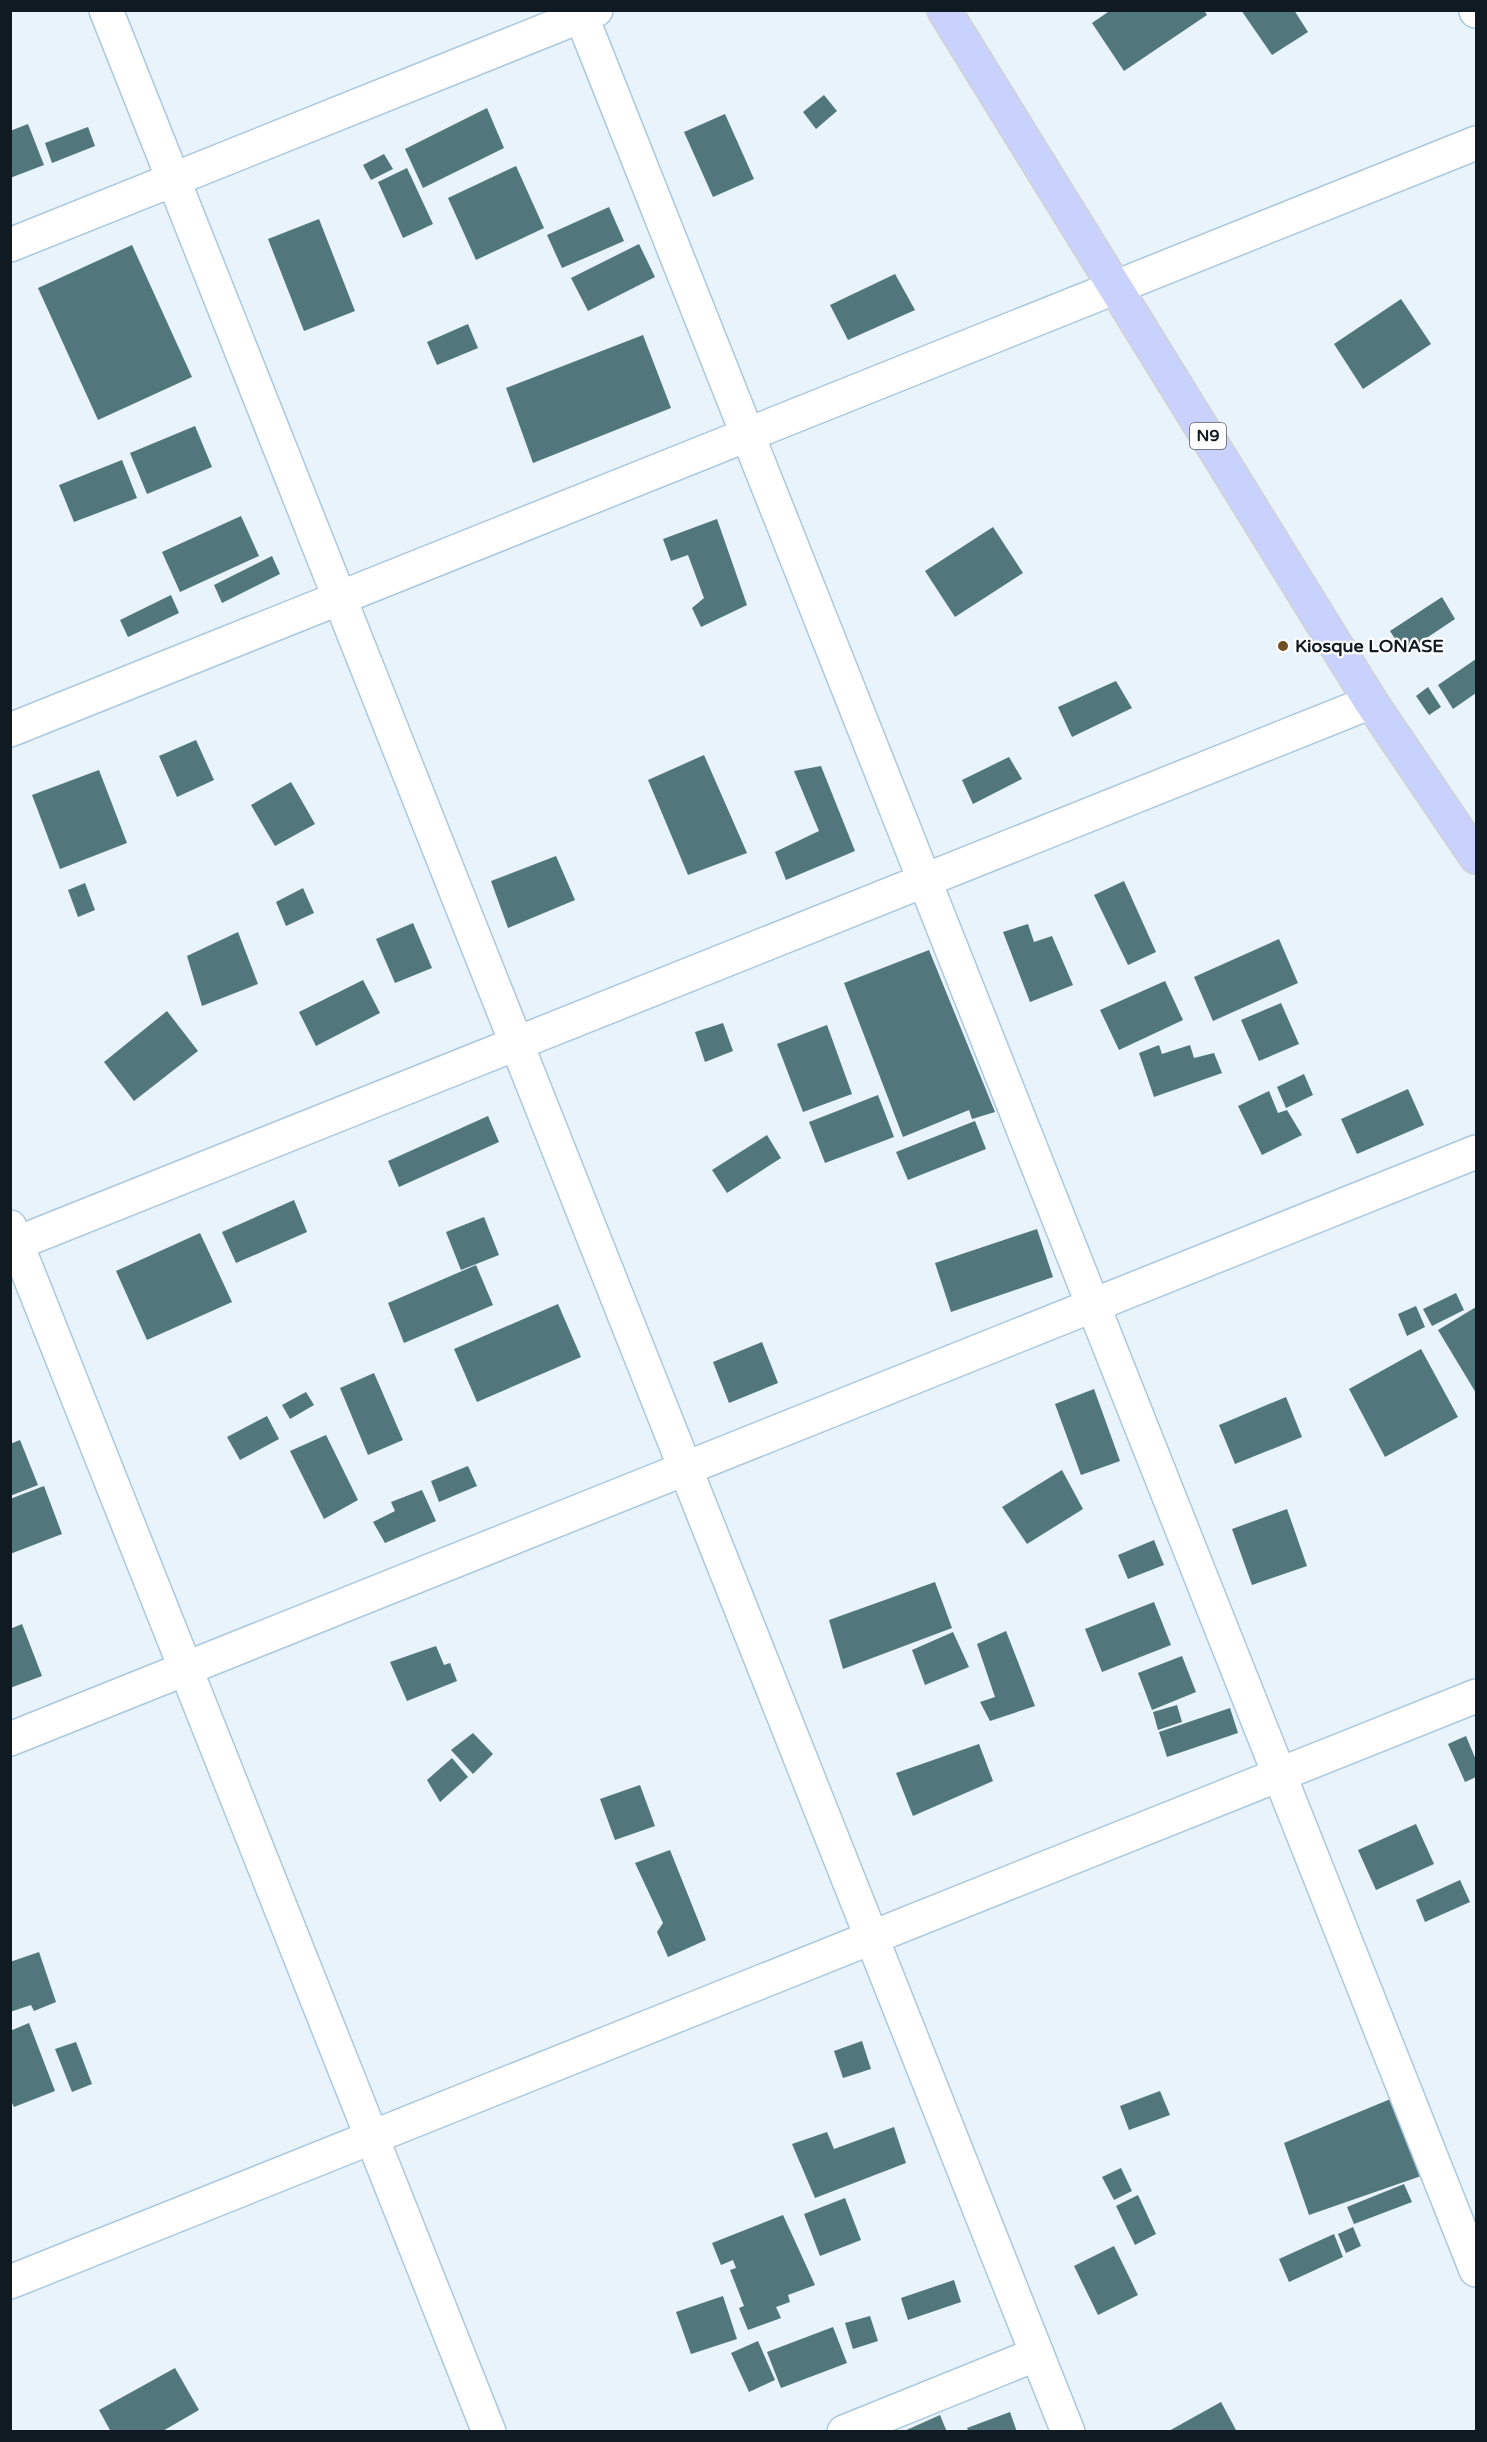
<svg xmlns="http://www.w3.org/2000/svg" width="1487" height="2442" viewBox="0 0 1487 2442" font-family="'Varela Round',sans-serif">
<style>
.building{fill:#51767c}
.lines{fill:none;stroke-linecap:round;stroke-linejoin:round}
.minor-casing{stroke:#acc8dd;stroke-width:36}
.major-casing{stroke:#cfd1d3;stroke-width:36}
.minor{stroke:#fff;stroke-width:33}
.major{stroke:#c9d2fc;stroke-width:33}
.poi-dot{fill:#6f5025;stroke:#fff;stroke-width:2}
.labels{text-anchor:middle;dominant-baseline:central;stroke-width:4.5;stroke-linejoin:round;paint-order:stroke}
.shield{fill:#fff;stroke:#585f64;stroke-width:1.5}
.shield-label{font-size:16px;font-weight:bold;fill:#101a22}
.poi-label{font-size:18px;font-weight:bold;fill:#101a22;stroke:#fff;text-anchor:start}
</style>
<rect width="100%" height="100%" fill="#e8f3fc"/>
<g class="building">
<polygon points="1111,10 1204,10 1207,15 1124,71 1092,23"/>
<polygon points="1241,10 1294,10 1308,32 1272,55"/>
<polygon points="824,95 837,111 816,129 803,112"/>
<polygon points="487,108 504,148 423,188 405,149"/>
<polygon points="725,114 754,179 713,197 684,132"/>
<polygon points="28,124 44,165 10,178 10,131"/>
<polygon points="88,127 95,146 52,163 45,143"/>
<polygon points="384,154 393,169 371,180 363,165"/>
<polygon points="516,166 544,228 476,260 448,198"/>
<polygon points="407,168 433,224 403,238 378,182"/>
<polygon points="609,207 624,241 562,268 547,235"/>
<polygon points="319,219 355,311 304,331 268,239"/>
<polygon points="639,244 655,277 588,311 571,278"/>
<polygon points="132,245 192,377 98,420 38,288"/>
<polygon points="895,274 915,310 848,340 830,305"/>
<polygon points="1401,299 1431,344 1363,389 1334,344"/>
<polygon points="468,324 478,348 437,365 427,342"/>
<polygon points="643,335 671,408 533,463 506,388"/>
<polygon points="195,426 212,467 147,494 130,453"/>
<polygon points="122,460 137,498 74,522 59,485"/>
<polygon points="241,516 259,556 180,592 162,552"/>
<polygon points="717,519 747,605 701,627 692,608 704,598 688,555 671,561 663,539"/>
<polygon points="993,527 1023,573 955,617 925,571"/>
<polygon points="272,556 280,574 222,603 214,585"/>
<polygon points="171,595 179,613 128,637 120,620"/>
<polygon points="1442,597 1455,619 1404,653 1390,631"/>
<polygon points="1476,659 1476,693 1453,709 1438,685"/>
<polygon points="1116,681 1132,708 1072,737 1058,707"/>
<polygon points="1428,687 1441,707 1429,715 1416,696"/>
<polygon points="196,740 214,780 177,797 159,756"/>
<polygon points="704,755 747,853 688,875 648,780"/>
<polygon points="1009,757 1022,779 973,804 962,780"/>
<polygon points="821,766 855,851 786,880 775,852 819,831 794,771"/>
<polygon points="99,770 127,843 60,869 32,795"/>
<polygon points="291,782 315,824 275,846 251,805"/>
<polygon points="556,856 575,900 508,928 491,881"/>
<polygon points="1124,881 1156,952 1128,965 1094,895"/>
<polygon points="85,883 95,910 78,917 68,890"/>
<polygon points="303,888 314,913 286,926 276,902"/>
<polygon points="413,923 432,968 395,983 376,939"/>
<polygon points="1028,924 1034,942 1052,936 1073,985 1030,1002 1003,932"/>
<polygon points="238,932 258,984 202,1006 187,956"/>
<polygon points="1279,939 1298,983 1213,1021 1194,977"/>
<polygon points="929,950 995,1112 972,1119 969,1110 903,1137 844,983"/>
<polygon points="363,980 380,1013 316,1046 299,1012"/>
<polygon points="1165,981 1183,1020 1119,1050 1100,1010"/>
<polygon points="1281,1003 1299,1044 1259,1061 1241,1020"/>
<polygon points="167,1011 198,1051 134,1101 104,1062"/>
<polygon points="723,1023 733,1051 705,1062 695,1032"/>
<polygon points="827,1025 852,1094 803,1112 777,1044"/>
<polygon points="1159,1045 1162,1054 1190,1045 1194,1058 1214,1053 1222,1073 1154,1097 1139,1053"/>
<polygon points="1304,1074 1313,1095 1286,1108 1277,1087"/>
<polygon points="1408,1089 1424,1125 1357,1154 1341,1119"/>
<polygon points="1269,1091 1278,1113 1287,1110 1302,1135 1262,1155 1238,1106"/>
<polygon points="878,1095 894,1137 825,1163 809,1122"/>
<polygon points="488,1116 499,1142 399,1187 388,1161"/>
<polygon points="975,1121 986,1149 908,1180 896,1152"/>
<polygon points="767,1135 781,1158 727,1193 712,1170"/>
<polygon points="294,1200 307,1232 236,1263 222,1232"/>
<polygon points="484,1217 499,1255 461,1270 446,1232"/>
<polygon points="1037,1229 1053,1277 951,1312 935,1263"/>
<polygon points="200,1233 232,1302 147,1340 116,1271"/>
<polygon points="476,1265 493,1305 404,1343 388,1303"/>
<polygon points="1456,1293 1464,1310 1432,1326 1423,1309"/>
<polygon points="558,1304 581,1357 477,1402 454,1349"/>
<polygon points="1416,1306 1425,1327 1407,1336 1398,1314"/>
<polygon points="1476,1307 1476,1393 1438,1330"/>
<polygon points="762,1342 778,1383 729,1403 713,1362"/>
<polygon points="1421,1349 1458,1417 1385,1457 1349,1389"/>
<polygon points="374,1373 403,1440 368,1455 340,1388"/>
<polygon points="1094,1389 1120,1461 1081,1475 1055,1404"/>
<polygon points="306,1392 314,1405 290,1419 282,1405"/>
<polygon points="1286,1397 1302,1437 1235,1464 1219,1425"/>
<polygon points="267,1416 279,1439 240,1460 227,1437"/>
<polygon points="326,1435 358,1500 324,1519 290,1451"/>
<polygon points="20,1440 38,1485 10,1496 10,1444"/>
<polygon points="468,1466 477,1486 439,1502 431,1481"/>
<polygon points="1062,1470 1083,1509 1027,1544 1002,1507"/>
<polygon points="44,1486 62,1534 10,1554 10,1499"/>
<polygon points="422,1490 436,1521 385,1543 373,1522 395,1511 391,1502"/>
<polygon points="1287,1509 1307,1566 1252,1585 1232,1529"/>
<polygon points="1154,1540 1164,1565 1128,1579 1118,1555"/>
<polygon points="935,1582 952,1628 843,1669 829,1620"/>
<polygon points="1154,1602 1171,1645 1102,1672 1085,1629"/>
<polygon points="22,1624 42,1676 10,1688 10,1629"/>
<polygon points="1006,1631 1035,1706 990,1721 980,1702 995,1697 977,1644"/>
<polygon points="953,1632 969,1667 925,1685 912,1650"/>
<polygon points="436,1646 444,1665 450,1663 457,1681 407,1701 390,1662"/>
<polygon points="1182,1656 1196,1692 1152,1710 1138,1673"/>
<polygon points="1177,1705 1182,1722 1158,1730 1153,1712"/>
<polygon points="1230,1708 1238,1733 1167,1757 1159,1732"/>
<polygon points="473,1733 493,1754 473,1774 451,1750"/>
<polygon points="1466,1736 1476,1760 1476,1777 1465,1782 1448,1744"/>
<polygon points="979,1744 993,1781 913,1816 896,1773"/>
<polygon points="452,1758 468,1777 440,1802 427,1780"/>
<polygon points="640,1785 655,1826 615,1840 600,1799"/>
<polygon points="1416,1824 1434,1864 1376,1890 1358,1850"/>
<polygon points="670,1850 706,1940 668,1957 657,1932 663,1923 635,1863"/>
<polygon points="1460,1880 1470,1902 1425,1922 1416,1900"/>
<polygon points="39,1952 56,2002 34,2011 31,2005 10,2012 10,1962"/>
<polygon points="29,2023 55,2091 14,2107 10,2099 10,2031"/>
<polygon points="862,2041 871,2069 843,2078 834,2051"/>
<polygon points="76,2042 92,2084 72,2092 55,2049"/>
<polygon points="1160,2091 1170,2115 1129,2130 1120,2106"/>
<polygon points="1393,2098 1424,2175 1309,2215 1284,2143"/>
<polygon points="894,2127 906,2163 815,2198 792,2144 827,2132 834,2149"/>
<polygon points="1121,2168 1132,2191 1114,2200 1102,2177"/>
<polygon points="1404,2184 1412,2202 1354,2224 1347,2207"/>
<polygon points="1138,2195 1156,2234 1135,2245 1116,2206"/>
<polygon points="845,2198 861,2240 820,2256 804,2214"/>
<polygon points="783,2215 815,2285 788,2295 790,2302 776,2307 781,2318 748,2330 739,2308 744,2306 730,2270 736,2268 733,2260 721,2265 712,2243"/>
<polygon points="1353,2227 1361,2246 1346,2253 1338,2234"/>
<polygon points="1334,2234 1343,2257 1289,2282 1279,2259"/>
<polygon points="1114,2246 1138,2295 1098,2315 1074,2266"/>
<polygon points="954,2280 961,2302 908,2320 901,2298"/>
<polygon points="723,2296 737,2339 691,2354 676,2312"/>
<polygon points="870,2316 878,2341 853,2349 845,2323"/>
<polygon points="833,2327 847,2363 781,2388 767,2352"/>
<polygon points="758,2341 775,2380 749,2392 731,2353"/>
<polygon points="175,2368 199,2410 161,2432 111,2432 99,2410"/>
<polygon points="1221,2402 1237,2432 1167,2432"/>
<polygon points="1010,2412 1017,2432 969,2432 967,2428"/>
<polygon points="940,2415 947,2432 902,2432"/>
</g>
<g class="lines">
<defs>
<g id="minor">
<polyline points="106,10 1068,2432"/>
<polyline points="579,10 1476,2270"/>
<polyline points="1476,10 1476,11"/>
<polyline points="10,245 596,10"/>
<polyline points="10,730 1476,143"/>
<polyline points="10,1227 489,2432"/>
<polyline points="10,1246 1371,702"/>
<polyline points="10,1739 1476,1152"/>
<polyline points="10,2282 1476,1696"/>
<polyline points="844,2432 1037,2354"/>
</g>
<polyline id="major" points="944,10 1371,702 1476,857"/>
</defs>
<use href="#minor" class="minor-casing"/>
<use href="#major" class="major-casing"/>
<use href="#minor" class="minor"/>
<use href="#major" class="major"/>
</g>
<circle class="poi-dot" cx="1283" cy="646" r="6"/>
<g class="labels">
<rect class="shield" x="1190" y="423" width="36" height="26" rx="4.5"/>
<g class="shield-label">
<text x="1208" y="436">N9</text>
</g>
<g class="poi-label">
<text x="1295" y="646">Kiosque LONASE</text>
</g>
</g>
<rect width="1487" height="2442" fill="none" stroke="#101a22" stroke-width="24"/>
</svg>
